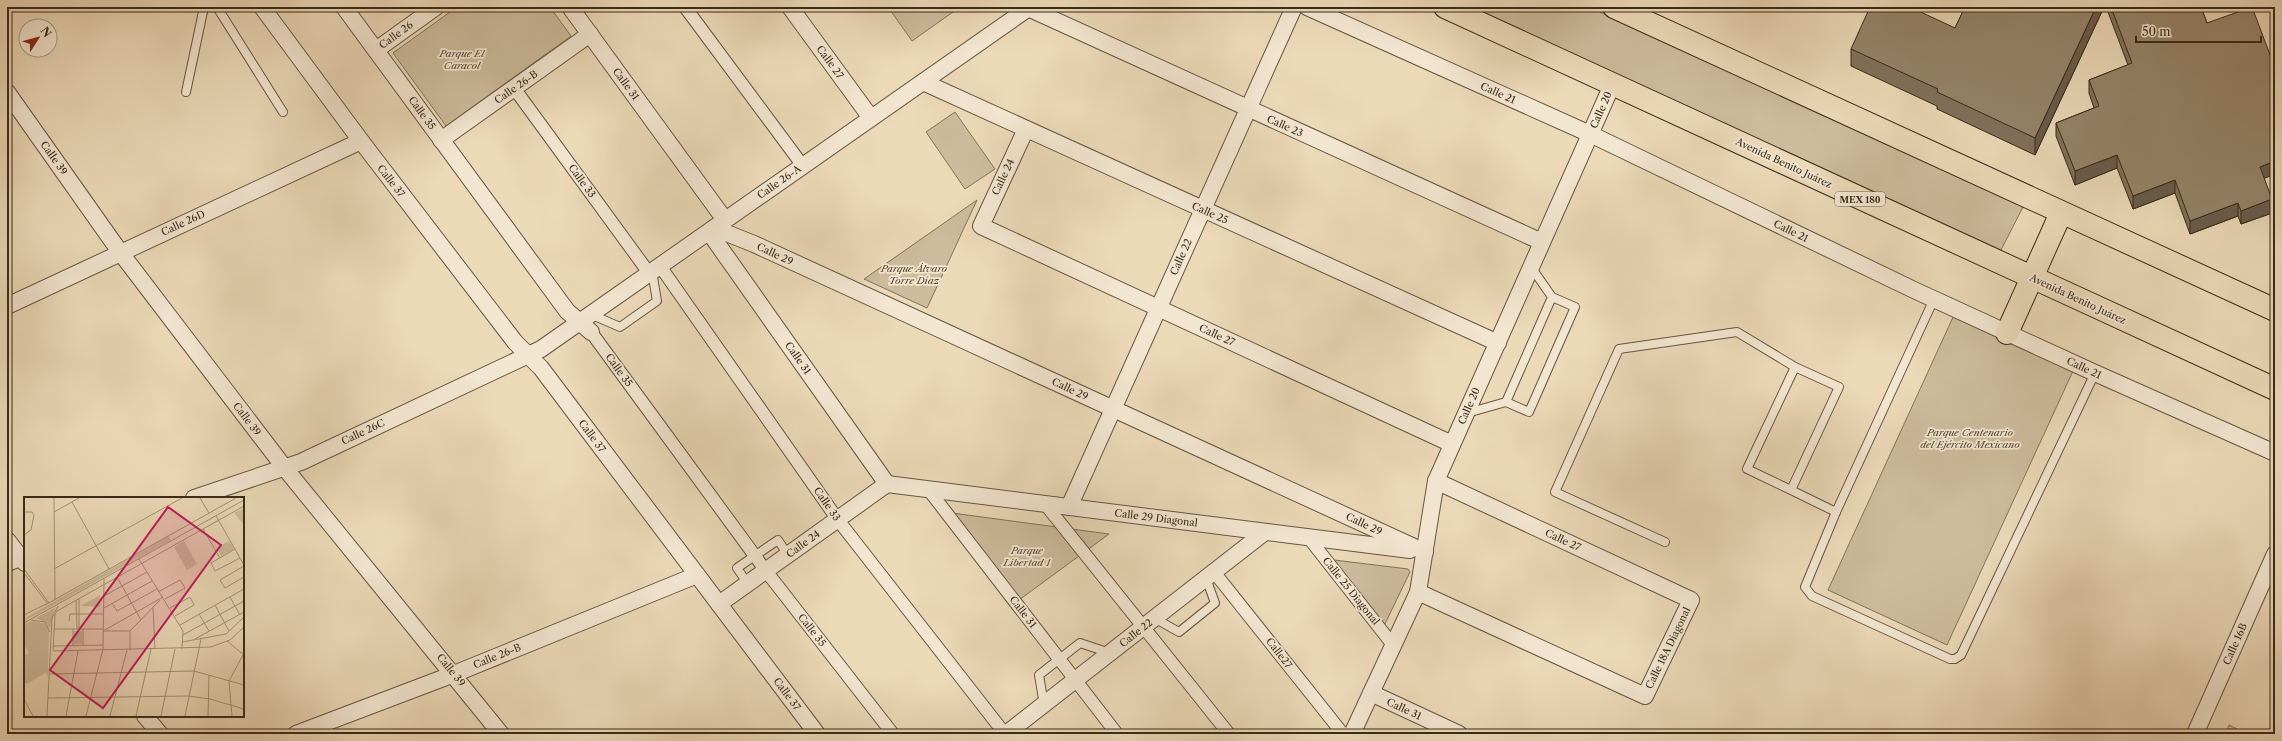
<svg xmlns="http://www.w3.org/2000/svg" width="2282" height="741" viewBox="0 0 2282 741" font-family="'Libre Caslon Text',serif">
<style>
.green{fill:#cdbb9d;stroke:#82735b}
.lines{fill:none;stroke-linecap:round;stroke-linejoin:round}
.service-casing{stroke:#655641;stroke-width:10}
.pedestrian-casing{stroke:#655641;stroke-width:14}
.minor-casing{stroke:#655641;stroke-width:18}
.primary-casing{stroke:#382b19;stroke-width:24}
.service{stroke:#f3e6d1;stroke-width:8}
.pedestrian{stroke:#f3e6d1;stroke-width:12}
.minor{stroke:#f3e6d1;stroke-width:16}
.primary{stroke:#ecd9b8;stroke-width:22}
.wall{fill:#81725d;stroke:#382b19}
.shaded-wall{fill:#695d4c;stroke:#382b19}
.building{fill:#96856c;stroke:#382b19}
.labels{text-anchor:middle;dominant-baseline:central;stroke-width:3.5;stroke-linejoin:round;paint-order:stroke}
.shield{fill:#f3e6d1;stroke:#706350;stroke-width:1}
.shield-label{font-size:9px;font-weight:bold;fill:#382b19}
.street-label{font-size:10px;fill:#382b19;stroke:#f3e6d1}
.park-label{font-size:10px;font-style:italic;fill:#564833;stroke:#f3e6d1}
.inset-road{fill:none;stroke:#a49378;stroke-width:1}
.view{fill:#c2185b;fill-opacity:0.15;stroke:#c2185b;stroke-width:2}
.inset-edge{fill:none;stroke:#382b19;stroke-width:2}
</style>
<rect width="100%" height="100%" fill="#ecd9b8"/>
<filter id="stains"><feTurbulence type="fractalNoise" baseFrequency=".005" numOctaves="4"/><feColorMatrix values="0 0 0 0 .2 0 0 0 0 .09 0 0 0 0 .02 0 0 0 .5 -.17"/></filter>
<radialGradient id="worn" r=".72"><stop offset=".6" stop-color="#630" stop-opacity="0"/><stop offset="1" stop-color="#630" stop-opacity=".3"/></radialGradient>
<g class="green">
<polygon points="457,7 550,7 571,36 446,126 393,53"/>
<polygon points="888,7 960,7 912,41"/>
<polygon points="1470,7 1589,7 2023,207 2001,250"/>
<polygon points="955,112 995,169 965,189 926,132"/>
<polygon points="977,200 927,308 864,279"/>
<polygon points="1954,315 2073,371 1947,645 1828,590"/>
<polygon points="952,513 1109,534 1019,600"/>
<polygon points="1326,559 1408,569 1410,572 1382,630"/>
<polygon points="2229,725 2247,734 2225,734"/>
</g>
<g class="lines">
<defs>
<g id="service">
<polyline points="217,7 283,112"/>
<polyline points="186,92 204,7"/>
<polyline points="1531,267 1552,297 1575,307 1529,412 1506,402 1552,297"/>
<polyline points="1934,299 1836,512 1805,587 1812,596 1950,659 1955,659 1961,655 2095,373"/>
<polyline points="590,314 620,327 657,301 652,271"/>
<polyline points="1467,413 1506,402"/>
<polyline points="1791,490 1747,469 1795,367 1839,387 1791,490 1836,512"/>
<polyline points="1665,542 1555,492 1619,349 1737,332 1795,367"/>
<polyline points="748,584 737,568 778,540 788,555"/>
<polyline points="1154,618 1179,632 1215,603 1206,578"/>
<polyline points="1044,705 1039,675 1080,643 1110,653"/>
</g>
<g id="pedestrian">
<polyline points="685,7 803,166"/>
<polyline points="514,88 649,273"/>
<polyline points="660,266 838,520 1005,734"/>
<polyline points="591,332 766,571 893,734"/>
<polyline points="928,489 1117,734"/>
<polyline points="1045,504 1229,734"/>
<polyline points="1308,537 1393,645"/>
<polyline points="1214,572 1343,734"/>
</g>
<g id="minor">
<polyline points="262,7 361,141 515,342 541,368 817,734"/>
<polyline points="344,7 567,311 591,332"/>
<polyline points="570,7 725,220"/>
<polyline points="790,7 871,118"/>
<polyline points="1307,7 1590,134 1914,290 2095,373 2275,453"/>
<polyline points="1028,8 1542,242"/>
<polyline points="376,50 436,7"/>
<polyline points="923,82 1498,343"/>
<polyline points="7,92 120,252 284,467 501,734"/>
<polyline points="1026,129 981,226 1452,444"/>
<polyline points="441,140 590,34"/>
<polyline points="714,228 754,244 1425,552"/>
<polyline points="709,232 887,484"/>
<polyline points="7,306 361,141"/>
<polyline points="887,484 1410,550"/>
<polyline points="194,498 301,462 541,349 1030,7"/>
<polyline points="1069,507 1294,7"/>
<polyline points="7,540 25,563"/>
<polyline points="7,563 25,556"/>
<polyline points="1418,592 1645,696 1691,600 1436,481"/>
<polyline points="719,604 887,484"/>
<polyline points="1371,693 1459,734"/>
<polyline points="145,716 160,734"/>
<polyline points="296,734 454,674 697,575"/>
<polyline points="1006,734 1265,532"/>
<polyline points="1352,734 1418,592 1436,481 1612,85"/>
<polyline points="2195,734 2275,554"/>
</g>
<g id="primary">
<polyline points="1445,7 2275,389"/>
<polyline points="1614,7 2275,310"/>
<polyline points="2007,333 2061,213"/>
</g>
</defs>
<use href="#service" class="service-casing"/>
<use href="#pedestrian" class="pedestrian-casing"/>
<use href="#minor" class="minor-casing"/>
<use href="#primary" class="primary-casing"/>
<use href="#service" class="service"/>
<use href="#pedestrian" class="pedestrian"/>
<use href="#minor" class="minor"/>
<use href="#primary" class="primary"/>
</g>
<g class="wall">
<polygon points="1965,7 2104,7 2035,155 1937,109 1937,106 1851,66 1851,49 1955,28"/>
<polygon points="2108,7 2201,7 2207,23 2275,174 2264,178 2272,213 2241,224 2238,216 2190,234 2175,193 2133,209 2117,168 2075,185 2056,136 2056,123 2094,108 2089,93 2089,80 2128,65 2108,12"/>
</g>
<g class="shaded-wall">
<polygon points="2096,7 2104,7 2035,155 2035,138"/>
<polygon points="2117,155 2117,168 2075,185 2075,171"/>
<polygon points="2275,161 2275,174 2260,180 2260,167"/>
<polygon points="2175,180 2175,193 2133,209 2133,196"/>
<polygon points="2272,199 2272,213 2241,224 2241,211"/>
<polygon points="2238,203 2238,216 2190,234 2190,221"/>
</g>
<g class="building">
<polygon points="1870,7 1910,7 1955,28 1965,7 2096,7 2035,138 1937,92 1938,89 1851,49"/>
<polygon points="2111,7 2201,7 2207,23 2252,7 2275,68 2275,161 2260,167 2272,199 2241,211 2238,203 2190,221 2175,180 2133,196 2117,155 2075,171 2056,123 2099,106 2089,80 2132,63"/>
</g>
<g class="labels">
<rect class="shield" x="1835" y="192" width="50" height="14" rx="3"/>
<g class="shield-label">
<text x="1860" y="199">MEX 180</text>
</g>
<g class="street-label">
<text transform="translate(396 35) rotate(-36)">Calle 26</text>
<text transform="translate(830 62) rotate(54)">Calle 27</text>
<text transform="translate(626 84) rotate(54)">Calle 31</text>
<text transform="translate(516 87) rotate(-35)">Calle 26-B</text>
<text transform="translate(1498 93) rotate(24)">Calle 21</text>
<text transform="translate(1601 110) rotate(-66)">Calle 20</text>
<text transform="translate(422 113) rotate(54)">Calle 35</text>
<text transform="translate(1285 126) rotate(24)">Calle 23</text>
<text transform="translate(54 158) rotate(55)">Calle 39</text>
<text transform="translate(1784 163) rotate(25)">Avenida Benito Juárez</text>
<text transform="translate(1003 177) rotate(-65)">Calle 24</text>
<text transform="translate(391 181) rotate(52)">Calle 37</text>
<text transform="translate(582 181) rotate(54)">Calle 33</text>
<text transform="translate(779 182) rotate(-35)">Calle 26-A</text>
<text transform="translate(1210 213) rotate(24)">Calle 25</text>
<text transform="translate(183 223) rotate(-25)">Calle 26D</text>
<text transform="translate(1791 231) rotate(26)">Calle 21</text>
<text transform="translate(775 254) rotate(25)">Calle 29</text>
<text transform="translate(1181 257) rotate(-66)">Calle 22</text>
<text transform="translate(2078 299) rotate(25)">Avenida Benito Juárez</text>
<text transform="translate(1217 335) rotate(25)">Calle 27</text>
<text transform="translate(798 358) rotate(55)">Calle 31</text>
<text transform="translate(2084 368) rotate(25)">Calle 21</text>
<text transform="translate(619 370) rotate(54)">Calle 35</text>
<text transform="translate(1070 389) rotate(25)">Calle 29</text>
<text transform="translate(1469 406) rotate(-66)">Calle 20</text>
<text transform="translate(247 419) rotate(53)">Calle 39</text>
<text transform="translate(363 432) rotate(-25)">Calle 26C</text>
<text transform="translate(592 436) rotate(53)">Calle 37</text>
<text transform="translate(827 504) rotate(55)">Calle 33</text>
<text transform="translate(1156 518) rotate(7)">Calle 29 Diagonal</text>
<text transform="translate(1364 524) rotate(25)">Calle 29</text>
<text transform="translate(1563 540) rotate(25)">Calle 27</text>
<text transform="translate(803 544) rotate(-36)">Calle 24</text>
<text transform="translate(1351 591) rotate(51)">Calle 25 Diagonal</text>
<text transform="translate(1023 612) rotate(52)">Calle 31</text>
<text transform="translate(812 630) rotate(52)">Calle 35</text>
<text transform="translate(1136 633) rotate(-38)">Calle 22</text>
<text transform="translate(2235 644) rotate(-66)">Calle 16B</text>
<text transform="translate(1668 648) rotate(-64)">Calle 18A Diagonal</text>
<text transform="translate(1279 653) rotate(52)">Calle27</text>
<text transform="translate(497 656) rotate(-22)">Calle 26-B</text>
<text transform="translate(451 670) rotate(51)">Calle 39</text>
<text transform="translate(787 694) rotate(53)">Calle 37</text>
<text transform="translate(1404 709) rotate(25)">Calle 31</text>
</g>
<g class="park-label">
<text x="462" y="53">Parque El<tspan x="462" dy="12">Caracol</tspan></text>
<text x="914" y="268">Parque Álvaro<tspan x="914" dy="12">Torre Díaz</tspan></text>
<text x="1970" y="432">Parque Centenario<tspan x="1970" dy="12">del Ejército Mexicano</tspan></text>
<text x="1027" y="550">Parque<tspan x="1027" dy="12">Libertad 1</tspan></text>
</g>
</g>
<g transform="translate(24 497)">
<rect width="220" height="220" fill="#ecd9b8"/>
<path d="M220,11V28L210,16ZM145,39L147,43L0,124V122ZM160,44L173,67L163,73L150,50ZM205,44L210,52L197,59L193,51ZM76,98V110L58,109V108ZM31,111L26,131L22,126L12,121ZM8,124L20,126L25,132L24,179L21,176L3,187L0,185V159L5,156L0,148V127ZM50,134H58V147H50Z" fill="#cdbb9d"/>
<path class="inset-road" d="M30,1L31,102M176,1L185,16M48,5L85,72M0,15H8L10,18L7,33L0,38M30,15L55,1M192,19L220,68M179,32L196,61M211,52L187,66L191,74L216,61M115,62L159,134L158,152M220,69L196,83L201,91L220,80M0,72L25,106M30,72L158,1M0,76L23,106M93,80L117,123M134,95L156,83L161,91L141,102M80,99L123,75M206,100L216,118M52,103L53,132M88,106L93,114L133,92M21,108L212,1M191,108L205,134M129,110L131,152M80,111L128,84M146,111L166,100L170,108L151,119M175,117L185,134M0,118L22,107M7,123L21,125L26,135M45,124L46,117H79M0,126L220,3M156,128L220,92M30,132H79M55,132V101M79,134L139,100M79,134H106M106,134L136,103M159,138L220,104M171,142L220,115M203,144L220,158M158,145L202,137L220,120M49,148V132M59,148V132M29,149L79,148M106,153V134M29,154L31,118L33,114L220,9M29,154L187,150L206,143L220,130M25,177L170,174L220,188M24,201L165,199L186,202L220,212M0,202L9,219M23,219L28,121L34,109M42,219L54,154M62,219L79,152L80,82M86,219L103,153M112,219L127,152M137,219L151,152M161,219L177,142M184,219L185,178M208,219L205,184L219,158"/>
<path class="view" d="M144,10L197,48L79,211L26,173Z"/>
<rect width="220" height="220" class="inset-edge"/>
</g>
<rect width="2282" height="741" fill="none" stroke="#ecd9b8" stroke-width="24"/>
<rect x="8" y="8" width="2266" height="725" fill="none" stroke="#382b19" stroke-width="2"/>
<rect x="12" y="12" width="2258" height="717" fill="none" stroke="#382b19"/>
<g transform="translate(38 38) rotate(54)"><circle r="19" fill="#f3e6d1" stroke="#a89b87"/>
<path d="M0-3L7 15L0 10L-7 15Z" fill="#8f2418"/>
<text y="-6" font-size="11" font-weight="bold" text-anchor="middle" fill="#382b19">N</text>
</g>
<path d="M2136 36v6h125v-6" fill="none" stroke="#382b19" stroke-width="2"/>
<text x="2142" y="36" font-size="12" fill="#382b19" stroke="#f3e6d1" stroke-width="3" paint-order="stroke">50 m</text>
<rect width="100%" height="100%" filter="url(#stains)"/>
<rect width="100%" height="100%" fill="url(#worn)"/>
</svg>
